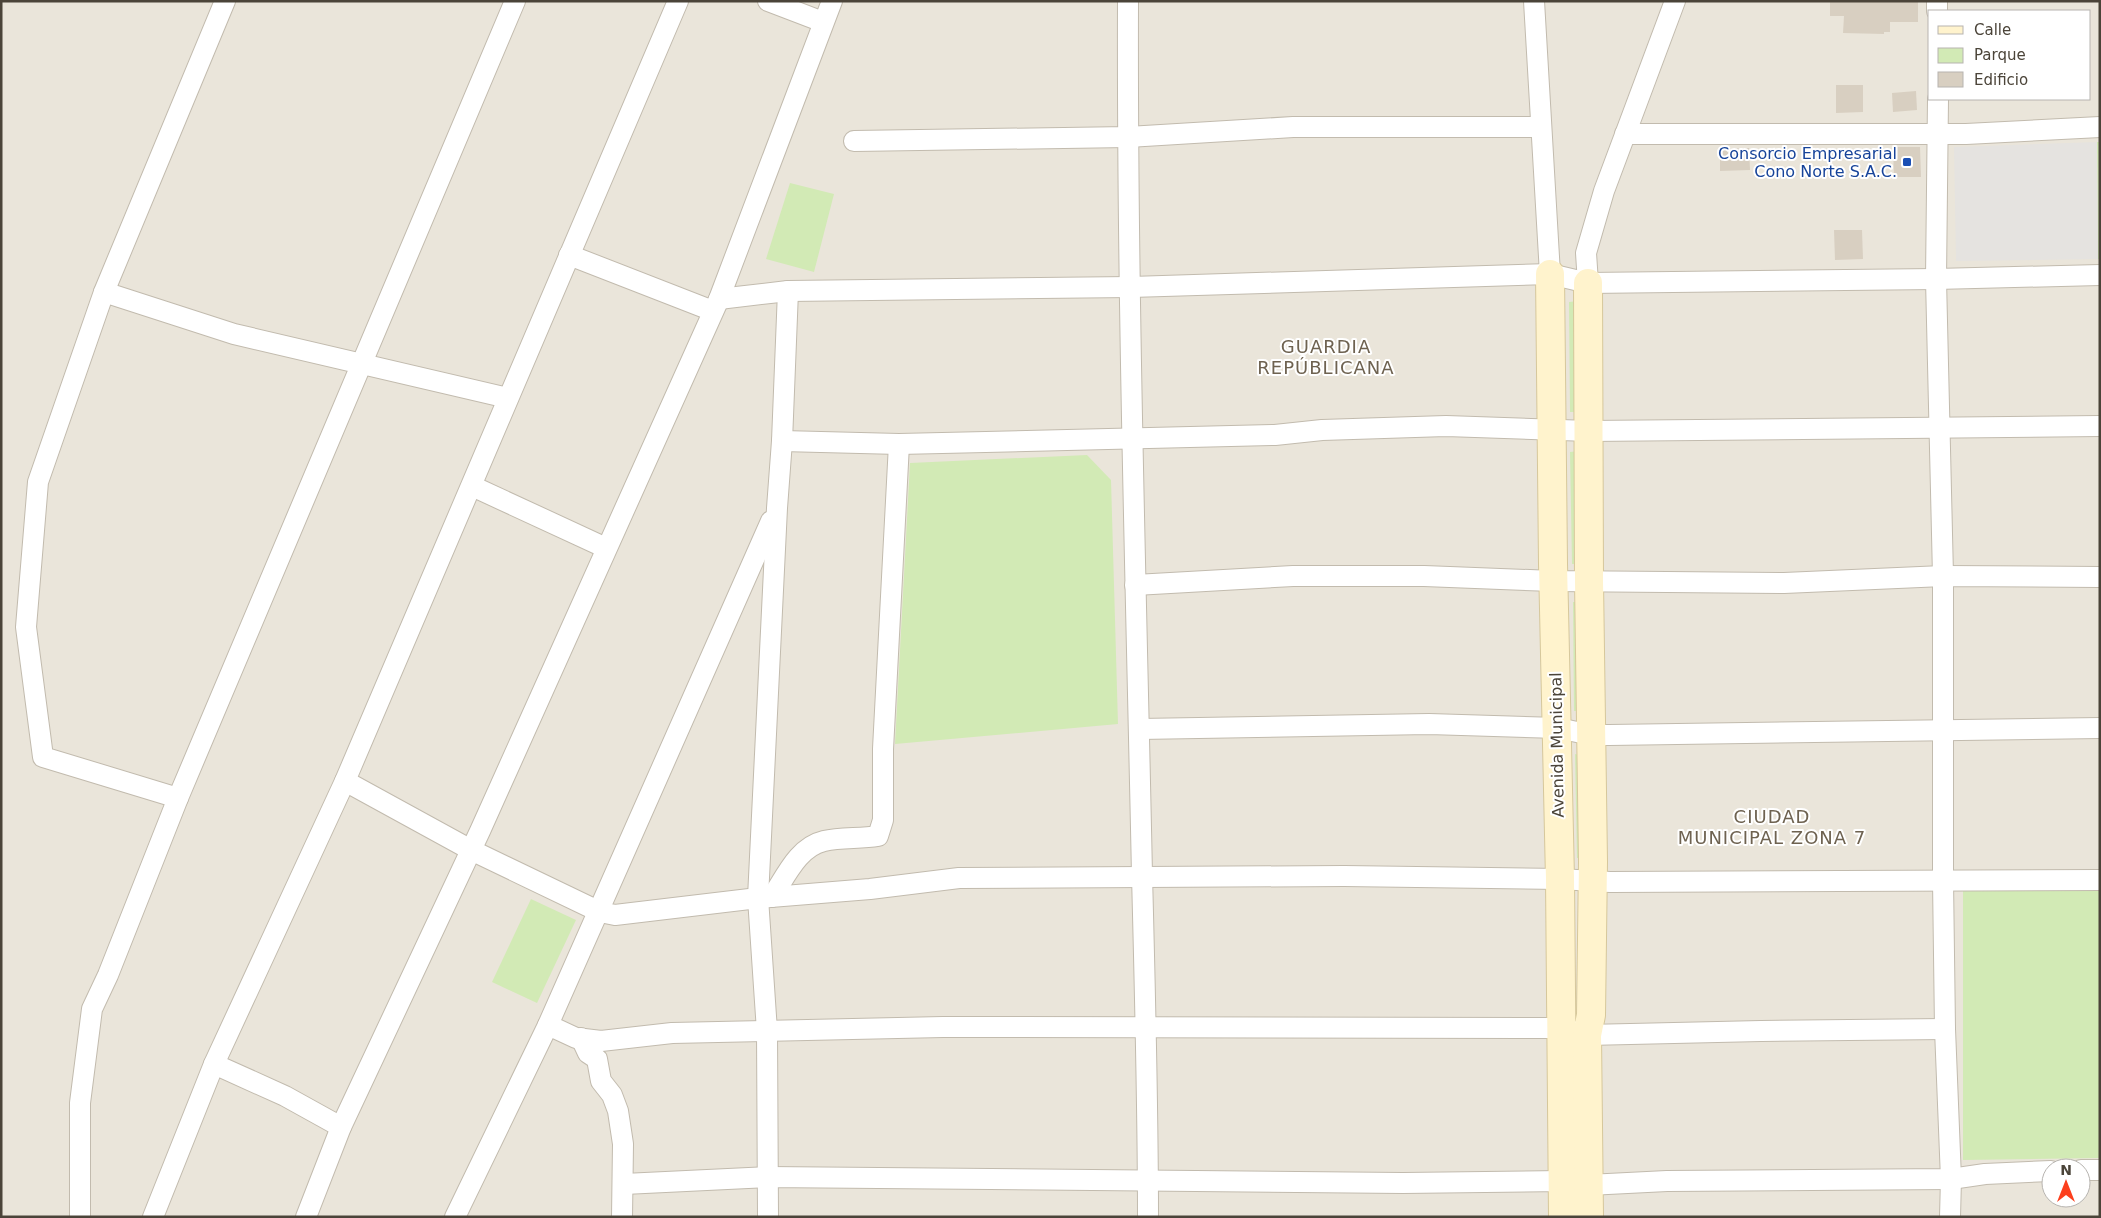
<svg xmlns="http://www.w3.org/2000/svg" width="2101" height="1218" viewBox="0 0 2101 1218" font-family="'DejaVu Sans',sans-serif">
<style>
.residential{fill:#eae5da;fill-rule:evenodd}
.green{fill:#d2eab5}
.parking{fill:#e5e3e0}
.building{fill:#d8cfc1}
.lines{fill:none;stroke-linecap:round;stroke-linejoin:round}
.street-casing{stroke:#c2bbae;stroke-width:22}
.secondary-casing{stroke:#d6c79b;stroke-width:30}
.street{stroke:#fff;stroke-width:20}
.secondary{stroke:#fff3cd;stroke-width:28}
.transit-dot{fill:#1a4fb4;stroke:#fff;stroke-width:2}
.labels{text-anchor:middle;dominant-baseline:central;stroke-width:4;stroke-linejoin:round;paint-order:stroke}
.transit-label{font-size:16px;fill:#164399;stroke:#fff;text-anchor:end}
.street-label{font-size:16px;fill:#4b4439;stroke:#fff}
.neighbourhood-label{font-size:18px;letter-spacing:1px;fill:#6e6250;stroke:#fff}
</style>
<rect width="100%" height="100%" fill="#f6f3ec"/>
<path class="residential" d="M1,1H2100V1217H1ZM1930,11H2090V99H1930ZM2051,1168H2081V1198H2051Z"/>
<g class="green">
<polygon points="2097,142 2100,142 2100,259 2098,259"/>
<polygon points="790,183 834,194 814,272 766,259"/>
<polygon points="1578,301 1577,412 1570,412 1569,302"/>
<polygon points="1579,451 1579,564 1572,564 1570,452"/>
<polygon points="1087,455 1111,480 1118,724 895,744 910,463"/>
<polygon points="1573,602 1579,602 1581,711 1574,711"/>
<polygon points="1575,754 1582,756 1583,858 1577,858"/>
<polygon points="1963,891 2100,891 2100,1158 1963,1160"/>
<polygon points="531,899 576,920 537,1003 492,982"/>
</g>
<polygon class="parking" points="2097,142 2098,259 1956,261 1954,147"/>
<g class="building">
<polygon points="1830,1 1918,1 1918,22 1890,22 1890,32 1884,32 1884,34 1843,33 1844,16 1830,16"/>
<polygon points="1836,85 1863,85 1863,112 1836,113"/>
<polygon points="1916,91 1917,110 1893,112 1892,93"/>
<polygon points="1893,147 1920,147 1921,177 1894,177"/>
<polygon points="1749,148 1750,170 1720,171 1720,149"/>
<polygon points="1834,230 1862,230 1863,259 1835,260"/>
</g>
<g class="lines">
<defs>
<g id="street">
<polyline points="768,1 823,22"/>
<path d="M1128,1C1127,292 1136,584 1142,875C1145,989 1148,1103 1148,1217"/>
<polyline points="1534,1 1550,274"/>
<polyline points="1937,1 1937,11"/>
<polyline points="1938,99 1936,279 1943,576 1943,880 1945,1029 1951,1179 1950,1217"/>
<polyline points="1625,134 1966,134 2100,127"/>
<polyline points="854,141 1128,137 1293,127 1541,127"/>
<polyline points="569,255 713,311"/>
<polyline points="1588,283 1586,253 1604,191 1675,1"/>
<polyline points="104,292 234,334 508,398"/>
<polyline points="719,299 788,291 1131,287 1550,274 1588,283 1936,279 2100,275"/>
<polyline points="782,441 899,444 1275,435 1322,430 1446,426 1589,431 2100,426"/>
<polyline points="472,486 606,548"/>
<polyline points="1135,585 1293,576 1424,576 1553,581 1784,583 1943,576 2100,577"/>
<polyline points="1140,729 1429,724 1558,728 1591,735 1609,735 2100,728"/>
<polyline points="345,781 471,850 600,912 615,915 758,898 870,889 959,878 1344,876 1560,879 1610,882 2100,880"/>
<polyline points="178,798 43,757 26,627 38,482 104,292 225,1"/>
<path d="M772,897C786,876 798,847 824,841C841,837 860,839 878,836L883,820V749L899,444"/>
<polyline points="548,1025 576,1038 601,1041 672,1033 943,1027 1561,1028 1587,1035 1761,1031 1945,1029"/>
<polyline points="581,1038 588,1053 597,1059 601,1081 612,1095 618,1111 623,1144 622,1217"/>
<polyline points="214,1064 285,1096 341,1127"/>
<polyline points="2081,1170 2100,1170"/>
<polyline points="624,1184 767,1177 1403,1183 1562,1181 1588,1185 1667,1181 1951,1179 1985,1174 2051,1171"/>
<polyline points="80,1217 80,1103 92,1009 108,975 178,798 515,1"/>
<polyline points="153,1217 214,1064 345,781 678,1"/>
<polyline points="306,1217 341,1127 480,831 719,299 832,1"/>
<polyline points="455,1217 548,1025 771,521"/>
<polyline points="768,1217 767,1031 758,898 777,508 782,441 788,291"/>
</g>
<g id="secondary">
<polyline points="1550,274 1553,564 1560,879 1563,1217"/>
<polyline points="1588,283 1589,581 1593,862 1591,1015 1587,1035 1589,1217"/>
</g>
</defs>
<use href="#street" class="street-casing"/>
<use href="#secondary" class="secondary-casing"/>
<use href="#street" class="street"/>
<use href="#secondary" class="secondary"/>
</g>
<rect class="transit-dot" x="1902" y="157" width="10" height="10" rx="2.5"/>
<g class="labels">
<g class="transit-label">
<text x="1897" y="153">Consorcio Empresarial<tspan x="1897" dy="18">Cono Norte S.A.C.</tspan></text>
</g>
<g class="street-label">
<text transform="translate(1557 745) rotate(-91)">Avenida Municipal</text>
</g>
<g class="neighbourhood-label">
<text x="1326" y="346">GUARDIA<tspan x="1326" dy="21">REPÚBLICANA</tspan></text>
<text x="1772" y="816">CIUDAD<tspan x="1772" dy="21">MUNICIPAL ZONA 7</tspan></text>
</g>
</g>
<rect width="2101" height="1218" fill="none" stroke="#4b4439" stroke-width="5"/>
<rect x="1928" y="10" width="162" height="90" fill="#ffffff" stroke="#b7b4b0"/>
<rect x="1938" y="26" width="25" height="8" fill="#fff3cd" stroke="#b7b4b0"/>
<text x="1974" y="35" font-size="15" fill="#4b4439">Calle</text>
<rect x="1938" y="48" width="25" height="15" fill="#d2eab5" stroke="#b7b4b0"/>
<text x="1974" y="60" font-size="15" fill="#4b4439">Parque</text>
<rect x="1938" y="72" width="25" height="15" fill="#d8cfc1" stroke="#b7b4b0"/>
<text x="1974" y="85" font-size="15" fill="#4b4439">Edificio</text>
<g transform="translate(2066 1183)"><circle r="24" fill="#ffffff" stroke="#b7b4b0"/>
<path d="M0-4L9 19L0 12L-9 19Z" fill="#fc3f1d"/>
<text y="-8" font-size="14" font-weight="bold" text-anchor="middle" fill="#4b4439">N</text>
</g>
</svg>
